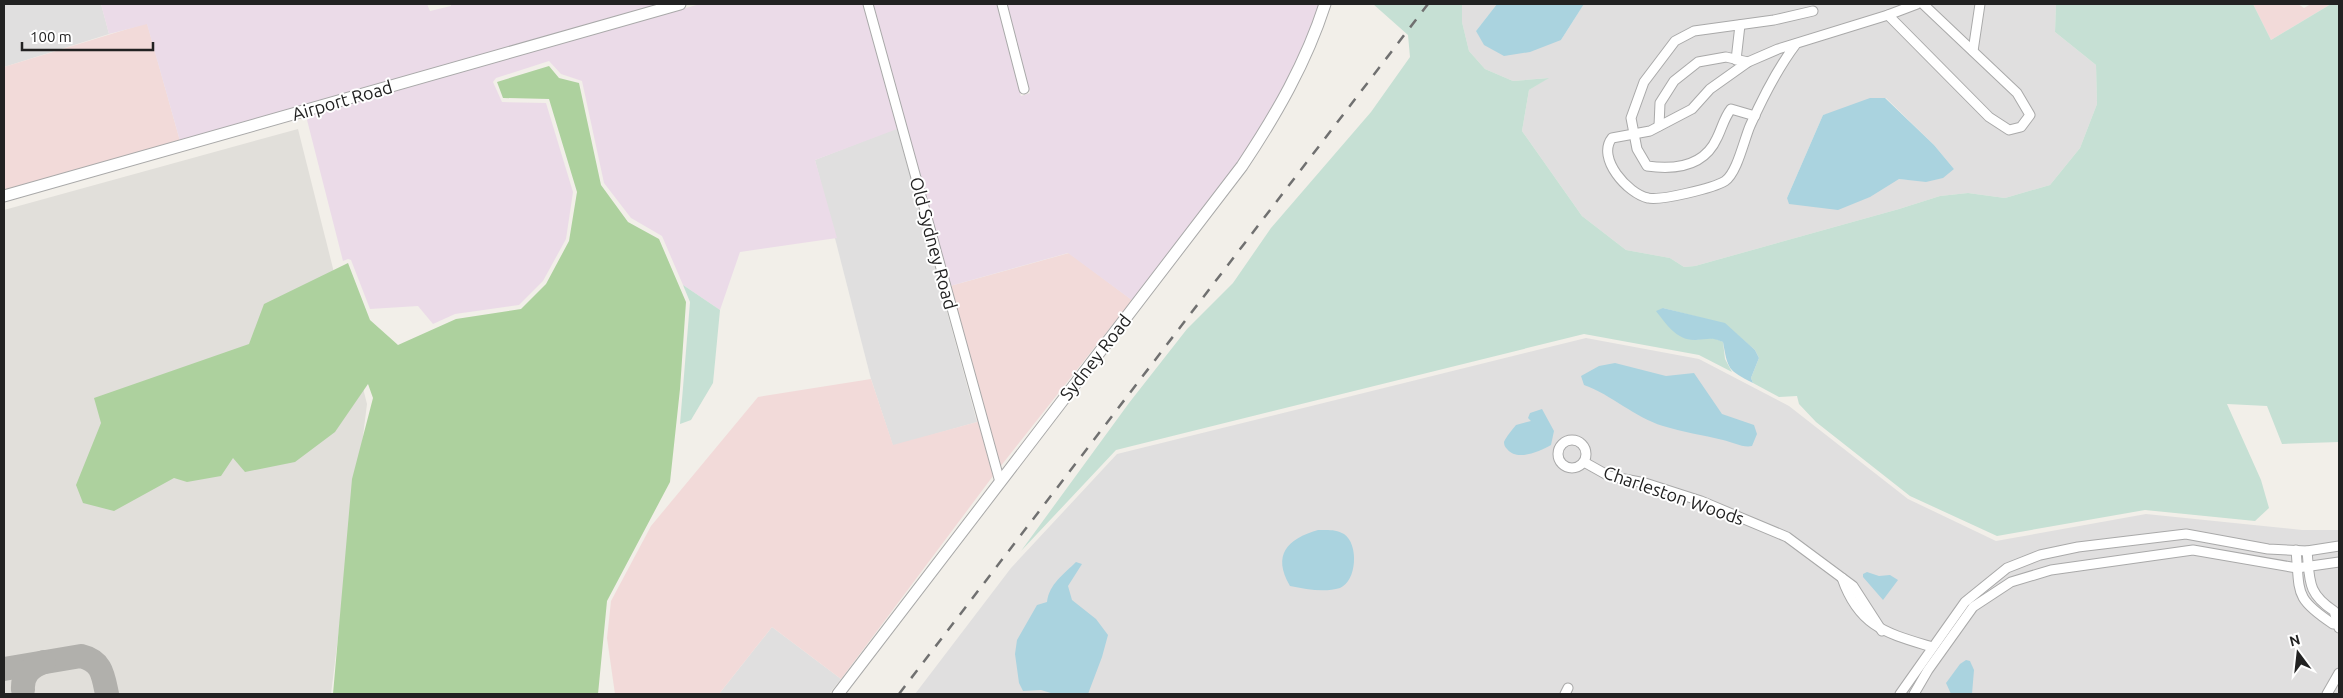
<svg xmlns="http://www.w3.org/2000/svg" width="2343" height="698" viewBox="0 0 2343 698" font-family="Ubuntu,sans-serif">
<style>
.residential{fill:#e0dfdf;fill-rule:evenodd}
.commercial{fill:#f2dad9}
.industrial{fill:#ebdbe8}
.airport{fill:#e1dfda}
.forest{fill:#add19e}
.wetland{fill:#c6e0d4}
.water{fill:#aad3df}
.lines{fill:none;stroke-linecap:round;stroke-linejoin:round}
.taxiway{stroke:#b1b0ac;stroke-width:24}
.minor-casing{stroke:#a9a9a9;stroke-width:11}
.tertiary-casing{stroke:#a9a9a9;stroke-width:13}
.minor{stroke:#fff;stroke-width:9}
.tertiary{stroke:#fff;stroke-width:11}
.rail{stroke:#707070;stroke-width:2.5;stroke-dasharray:10 10;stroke-linecap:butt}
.labels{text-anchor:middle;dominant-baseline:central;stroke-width:4;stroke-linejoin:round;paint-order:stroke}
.street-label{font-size:18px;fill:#222;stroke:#fff}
</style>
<rect width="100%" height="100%" fill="#f2efe9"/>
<g class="residential">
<polygon points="4,4 101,4 109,34 4,67"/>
<path d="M1462,4H1497L1476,31L1561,40L1584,4H2056L2055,32L2096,65L2097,104L2080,148L2050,185L2005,198L1968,193L1940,196L1899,209L1695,266L1684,267L1670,258L1626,250L1582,216L1522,131L1529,90L1548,78L1513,81L1485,69L1469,51L1462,22ZM1886,98L1934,145L1954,169L1911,180L1899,179L1787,198L1823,115Z"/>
<polygon points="897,128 977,422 893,446 871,379 815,160"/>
<polygon points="1586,338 1699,359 1789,406 1908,499 1996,541 2146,514 2302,530 2339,530 2339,694 915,694 1011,568 1117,454"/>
<polygon points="772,627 841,679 829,694 719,694"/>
</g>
<g class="commercial">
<polygon points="2253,4 2298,4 2304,8 2311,4 2331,4 2271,40"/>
<polygon points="147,23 180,141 4,190 4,67"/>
<polygon points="1069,253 1132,300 1000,467 950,286"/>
<polygon points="871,379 893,445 977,422 975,408 993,476 841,679 772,627 719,694 615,694 607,638 611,601 651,526 758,397"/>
</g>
<g class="industrial">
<polygon points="101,4 427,4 430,11 451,6 451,4 660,4 180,141 147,24 109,34"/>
<polygon points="700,4 863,4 899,132 897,129 815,160 837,238 740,252 720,310 683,285 662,236 631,218 604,183 582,81 561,74 549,61 496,78 493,82 502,102 546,103 573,192 566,239 543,281 519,305 455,314 433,324 418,306 370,309 351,260 348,259 343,261 306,116"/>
<polygon points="872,4 997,4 1021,96 1030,93 1006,4 1320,4 1294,71 1266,121 1238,164 1133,301 1068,253 950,286"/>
</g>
<polygon class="airport" points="298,129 367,404 331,694 4,694 4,210"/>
<polygon class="forest" points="549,66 559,78 579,83 601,185 628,222 659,239 686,302 680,389 670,482 607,601 598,694 333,694 352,479 373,398 368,384 335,432 295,462 245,472 233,458 221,476 187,482 174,478 114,511 83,503 76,485 101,423 94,398 249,344 264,304 348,263 370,320 398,345 456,319 521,309 546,284 569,241 577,192 549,99 503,98 497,82"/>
<g class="wetland">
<polygon points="1373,4 1462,4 1462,22 1469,51 1485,69 1513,81 1549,78 1529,90 1522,131 1582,216 1626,250 1670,258 1684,267 1695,266 1899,209 1940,196 1968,193 2005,198 2050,185 2080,148 2097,104 2096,65 2055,32 2056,4 2253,4 2271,40 2331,4 2339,4 2339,442 2282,444 2267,406 2227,404 2261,480 2269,508 2255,521 2145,510 1997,536 1910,496 1816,422 1799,404 1797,396 1779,397 1753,383 1751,378 1759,358 1755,350 1725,324 1663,308 1694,340 1712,337 1723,342 1725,359 1732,372 1699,355 1584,334 1116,450 1021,551 1129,403 1187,329 1233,283 1271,228 1371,112 1410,57 1408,35"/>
<polygon points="683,285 720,310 713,383 691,420 680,424 690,302"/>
</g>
<g class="water">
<polygon points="1497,4 1584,4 1561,40 1530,52 1504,56 1484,45 1476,31"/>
<polygon points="1870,98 1885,98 1934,145 1954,169 1943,178 1926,182 1899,179 1870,197 1838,210 1789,204 1787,198 1823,115"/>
<path d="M1663,308L1725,323L1755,350L1759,358L1751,378L1753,383C1728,370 1728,370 1723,342C1711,337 1709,339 1696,340C1677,341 1666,324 1656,311Z"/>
<path d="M1615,363L1666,376L1694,373L1722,414L1754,425L1757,434L1752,446C1743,448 1732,442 1723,440C1703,435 1682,432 1663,426C1634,417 1612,395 1584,385L1581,376L1599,366Z"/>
<path d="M1542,409L1554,431L1551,445C1540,451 1517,462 1507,449C1505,447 1504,445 1504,442C1506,437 1512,430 1516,425L1531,421L1528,418L1530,413Z"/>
<path d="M1318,530C1327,530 1336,529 1344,534C1359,544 1357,581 1340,588C1324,593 1306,589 1290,586C1272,555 1287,539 1318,530Z"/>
<path d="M1076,562L1082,564L1068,586L1072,600L1096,619L1108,635L1102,657L1088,694H1054L1041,690L1023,691L1019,683L1015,654L1017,640L1037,605L1047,602C1049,584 1064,574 1076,562Z"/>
<polygon points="1867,572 1879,576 1890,575 1898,580 1883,600 1863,577 1863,574"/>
<polygon points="1966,660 1970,661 1974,670 1972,694 1951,694 1946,683 1960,664"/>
</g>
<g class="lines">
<g class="taxiway">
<path d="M4,669L81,656C102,661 103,675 107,694"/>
<path d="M23,690C22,675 30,667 44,662"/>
</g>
<defs>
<g id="minor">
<polyline points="868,4 1000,482"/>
<polyline points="1002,4 1024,89"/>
<polyline points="1888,15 1989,117 2009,130 2021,127 2030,115 2017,93 1923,4"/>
<path d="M1796,44C1777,69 1763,97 1750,126C1744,140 1737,173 1725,181C1714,188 1660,201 1648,198C1628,194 1596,158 1612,138L1650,131L1692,109L1710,89L1748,62L1778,49L1888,15L1917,4"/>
<polyline points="1973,51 1980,4"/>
<polyline points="1736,60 1740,25"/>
<path d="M1755,116L1731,109C1724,118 1722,128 1717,138C1704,167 1675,170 1647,166L1637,149L1631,118L1644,82L1675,41L1694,31L1774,20L1813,11"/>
<polyline points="1659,126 1660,103 1674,81 1698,62 1726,57 1748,62"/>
<circle cx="1572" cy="454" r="14"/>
<polyline points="1584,462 1609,476 1645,483 1701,501 1787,537 1853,586 1882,631"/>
<path d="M2296,550C2300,594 2294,598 2333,624H2338"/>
<path d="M2307,551C2310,581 2307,593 2334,611L2339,628"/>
<path d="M1842,578C1859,627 1886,633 1932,647"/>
<polyline points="1565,694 1568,688"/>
<polyline points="1900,694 1965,602 2007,568 2040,555 2078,547 2186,534 2268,549 2307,551 2339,546"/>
<polyline points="1914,694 1928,670 1973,607 2011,582 2051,570 2193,550 2297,568 2339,562"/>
<polyline points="2327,694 2339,673"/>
</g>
<g id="tertiary">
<polyline points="4,196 680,4"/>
<path d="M838,694L1242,166C1276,115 1306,63 1325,4"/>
</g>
</defs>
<use href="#minor" class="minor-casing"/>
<use href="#tertiary" class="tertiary-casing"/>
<use href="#minor" class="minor"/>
<use href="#tertiary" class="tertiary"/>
<polyline class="rail" points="899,694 1428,4"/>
</g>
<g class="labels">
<g class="street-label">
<text transform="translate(342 100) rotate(-16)">Airport Road</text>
<text transform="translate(934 243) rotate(75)">Old Sydney Road</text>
<text transform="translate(1095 357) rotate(-52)">Sydney Road</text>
<text transform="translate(1674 495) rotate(19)">Charleston Woods</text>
</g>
</g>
<rect width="2343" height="698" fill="none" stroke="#222222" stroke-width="10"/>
<g transform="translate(2298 653) rotate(345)" stroke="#ffffff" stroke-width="4" paint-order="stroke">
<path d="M0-4L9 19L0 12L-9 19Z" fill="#222222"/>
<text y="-8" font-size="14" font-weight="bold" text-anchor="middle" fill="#222222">N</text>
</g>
<path d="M22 42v8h131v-8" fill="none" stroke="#222222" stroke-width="2.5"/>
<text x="30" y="42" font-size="15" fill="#222222" stroke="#ffffff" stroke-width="4" paint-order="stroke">100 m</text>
</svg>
